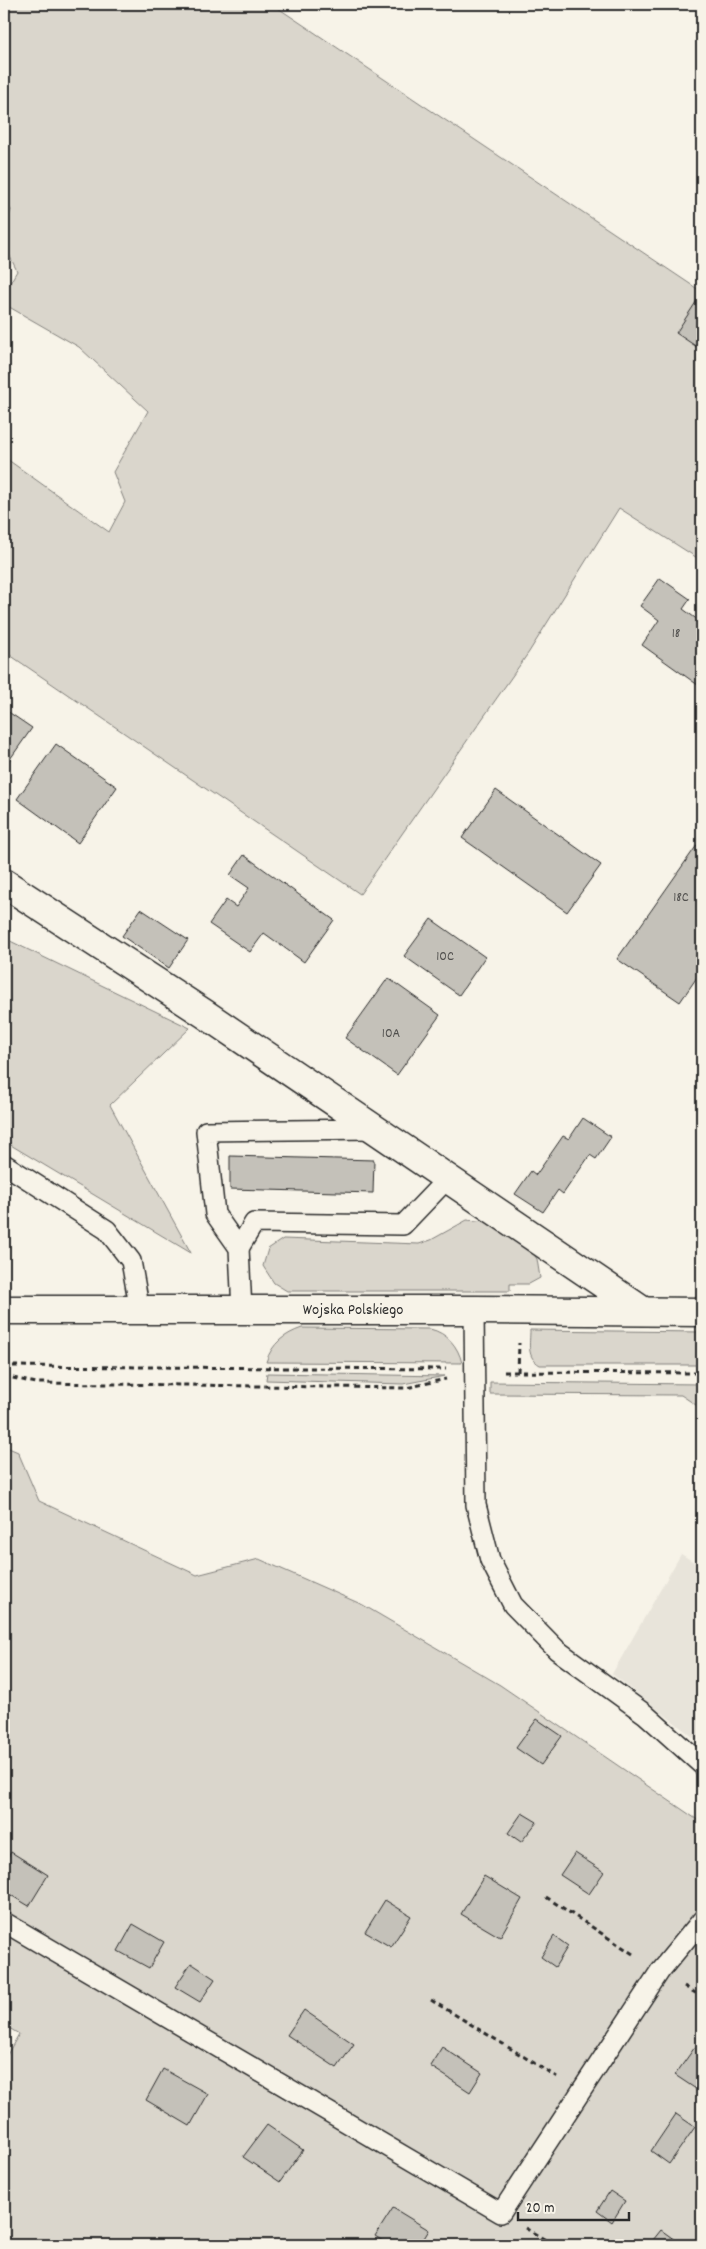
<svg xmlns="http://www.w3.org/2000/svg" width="706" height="2249" viewBox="0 0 706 2249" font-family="Dekko,sans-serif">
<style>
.built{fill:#e8e4da}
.green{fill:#dad6cc;stroke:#82807c}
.building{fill:#c4c1b9;stroke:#2b2b2b}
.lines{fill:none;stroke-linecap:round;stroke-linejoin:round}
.service-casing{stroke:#2b2b2b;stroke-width:22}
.minor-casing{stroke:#2b2b2b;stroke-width:31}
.tertiary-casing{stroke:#2b2b2b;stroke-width:31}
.path{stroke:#2b2b2b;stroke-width:3;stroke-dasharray:5 4;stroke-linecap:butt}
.service{stroke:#f7f3e8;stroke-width:19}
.minor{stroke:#f7f3e8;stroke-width:28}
.tertiary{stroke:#f7f3e8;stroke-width:28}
.labels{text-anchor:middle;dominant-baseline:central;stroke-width:4;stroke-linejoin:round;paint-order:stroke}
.number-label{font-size:14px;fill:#51504e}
.street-label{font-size:16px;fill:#2b2b2b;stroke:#f7f3e8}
</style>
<rect width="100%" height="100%" fill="#f7f3e8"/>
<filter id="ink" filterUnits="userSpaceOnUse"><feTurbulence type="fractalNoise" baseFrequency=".02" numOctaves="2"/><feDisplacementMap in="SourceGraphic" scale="10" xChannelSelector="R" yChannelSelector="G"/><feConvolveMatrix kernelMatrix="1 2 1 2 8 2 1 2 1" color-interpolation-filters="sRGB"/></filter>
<g filter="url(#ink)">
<polygon class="built" points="681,1554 702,1567 702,1744 612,1674"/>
<g class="green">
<path d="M4,4H272L702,292V561L619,508L529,652L360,894L4,651V457L109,532L125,502L113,472L148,411L79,347L4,304V293L17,271C3,242 1,241 11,210L4,199Z"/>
<polygon points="4,938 190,1028 110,1105 191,1253 4,1141"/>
<polygon points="467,1220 488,1222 531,1250 537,1259 540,1278 529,1284 510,1284 510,1291 287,1291 274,1283 263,1266 268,1249 283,1239 419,1244 431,1240"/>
<path d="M302,1328L430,1329C447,1333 458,1346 462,1363L266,1362C272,1343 285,1334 302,1328Z"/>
<path d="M530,1330L702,1332V1365H540C526,1357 530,1344 530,1330Z"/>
<polygon points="267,1373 445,1376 403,1384 266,1380"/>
<polygon points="490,1382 702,1384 702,1409 681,1395 490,1394"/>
<polygon points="4,1446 18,1452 39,1501 197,1575 259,1559 363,1605 500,1685 702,1823 702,2245 4,2245 4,2060 19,2034 4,2025"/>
</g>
<g class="building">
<polygon points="700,296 702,298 702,353 699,351 700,349 676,333"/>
<polygon points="660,578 690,599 683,609 702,623 702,688 642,645 659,620 640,606"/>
<polygon points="4,709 32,728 8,762 4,759"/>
<polygon points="56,744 117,787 78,843 17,799"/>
<polygon points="496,790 601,865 567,912 462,838"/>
<polygon points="702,838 702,970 680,1002 617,959"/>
<polygon points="244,855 334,920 304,962 264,933 250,952 209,924 226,900 236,907 249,888 230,875"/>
<polygon points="141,909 188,940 169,968 122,936"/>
<polygon points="431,919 485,957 459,995 404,956"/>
<polygon points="388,978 440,1015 397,1075 345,1038"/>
<polygon points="583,1118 611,1137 596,1159 590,1155 563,1194 558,1190 543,1212 515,1194 531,1171 536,1175 563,1136 569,1139"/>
<polygon points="230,1156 374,1160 373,1193 230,1189"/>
<polygon points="537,1719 562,1736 541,1765 516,1748"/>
<polygon points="522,1813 537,1822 521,1842 508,1833"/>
<polygon points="11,1852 48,1875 29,1906 4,1891 4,1864"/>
<polygon points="575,1853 604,1872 589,1894 560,1875"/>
<polygon points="484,1876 522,1899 500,1937 461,1914"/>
<polygon points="385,1900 411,1916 391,1947 365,1932"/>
<polygon points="133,1924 164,1942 149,1968 118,1951"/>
<polygon points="554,1936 568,1946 555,1967 541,1957"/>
<polygon points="191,1963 215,1979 200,2002 175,1987"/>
<polygon points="304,2010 354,2044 337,2068 287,2035"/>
<polygon points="442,2047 482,2073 470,2092 430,2066"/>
<polygon points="695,2047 702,2052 702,2093 675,2075"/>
<polygon points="163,2069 208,2094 190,2126 146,2100"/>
<polygon points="676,2114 695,2127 669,2164 651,2151"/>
<polygon points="267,2125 303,2150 280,2182 243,2157"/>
<polygon points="610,2191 625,2201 612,2222 597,2211"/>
<polygon points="393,2208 429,2230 420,2245 389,2245 375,2236"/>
<polygon points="661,2230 682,2245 649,2245"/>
</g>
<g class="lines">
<defs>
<g id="service">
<polyline points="4,1164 107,1230 131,1261 140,1311"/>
<polyline points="239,1248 254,1223 403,1225 447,1179"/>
<polyline points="474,1310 476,1505 490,1560 513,1605 557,1650 645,1714 702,1765"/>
<polyline points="242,1311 239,1248 215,1214 206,1131 374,1129"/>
<polyline points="4,1922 501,2213 660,1971 702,1920"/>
</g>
<polyline id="minor" points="4,883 205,1014 643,1311"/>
<polyline id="tertiary" points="4,1310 474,1310 702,1312"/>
</defs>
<use href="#service" class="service-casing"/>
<use href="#minor" class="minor-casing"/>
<use href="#tertiary" class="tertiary-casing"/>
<g class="path">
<polyline points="4,1366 446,1369"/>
<polyline points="504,1372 702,1373"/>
<polyline points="518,1372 519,1343"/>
<polyline points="4,1376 36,1383 406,1388 446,1379"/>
<polyline points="546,1897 636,1956"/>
<polyline points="684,1986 702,1997"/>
<polyline points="431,2000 557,2077"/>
<polyline points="525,2228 554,2245"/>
</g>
<use href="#service" class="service"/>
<use href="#minor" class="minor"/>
<use href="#tertiary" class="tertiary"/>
</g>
</g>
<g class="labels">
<g class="number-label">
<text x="676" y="634">18</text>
<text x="681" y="898">18C</text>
<text x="445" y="957">10C</text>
<text x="391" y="1034">10A</text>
</g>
<g class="street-label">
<text x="353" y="1310">Wojska Polskiego</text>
</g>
</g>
<rect width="706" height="2249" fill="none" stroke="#f7f3e8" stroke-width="20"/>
<rect x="10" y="10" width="686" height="2229" fill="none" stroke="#2b2b2b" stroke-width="2" filter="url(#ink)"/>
<path d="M518 2212v8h111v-8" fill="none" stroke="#2b2b2b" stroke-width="2.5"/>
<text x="526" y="2212" font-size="15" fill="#2b2b2b" stroke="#f7f3e8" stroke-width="4" paint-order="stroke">20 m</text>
</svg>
